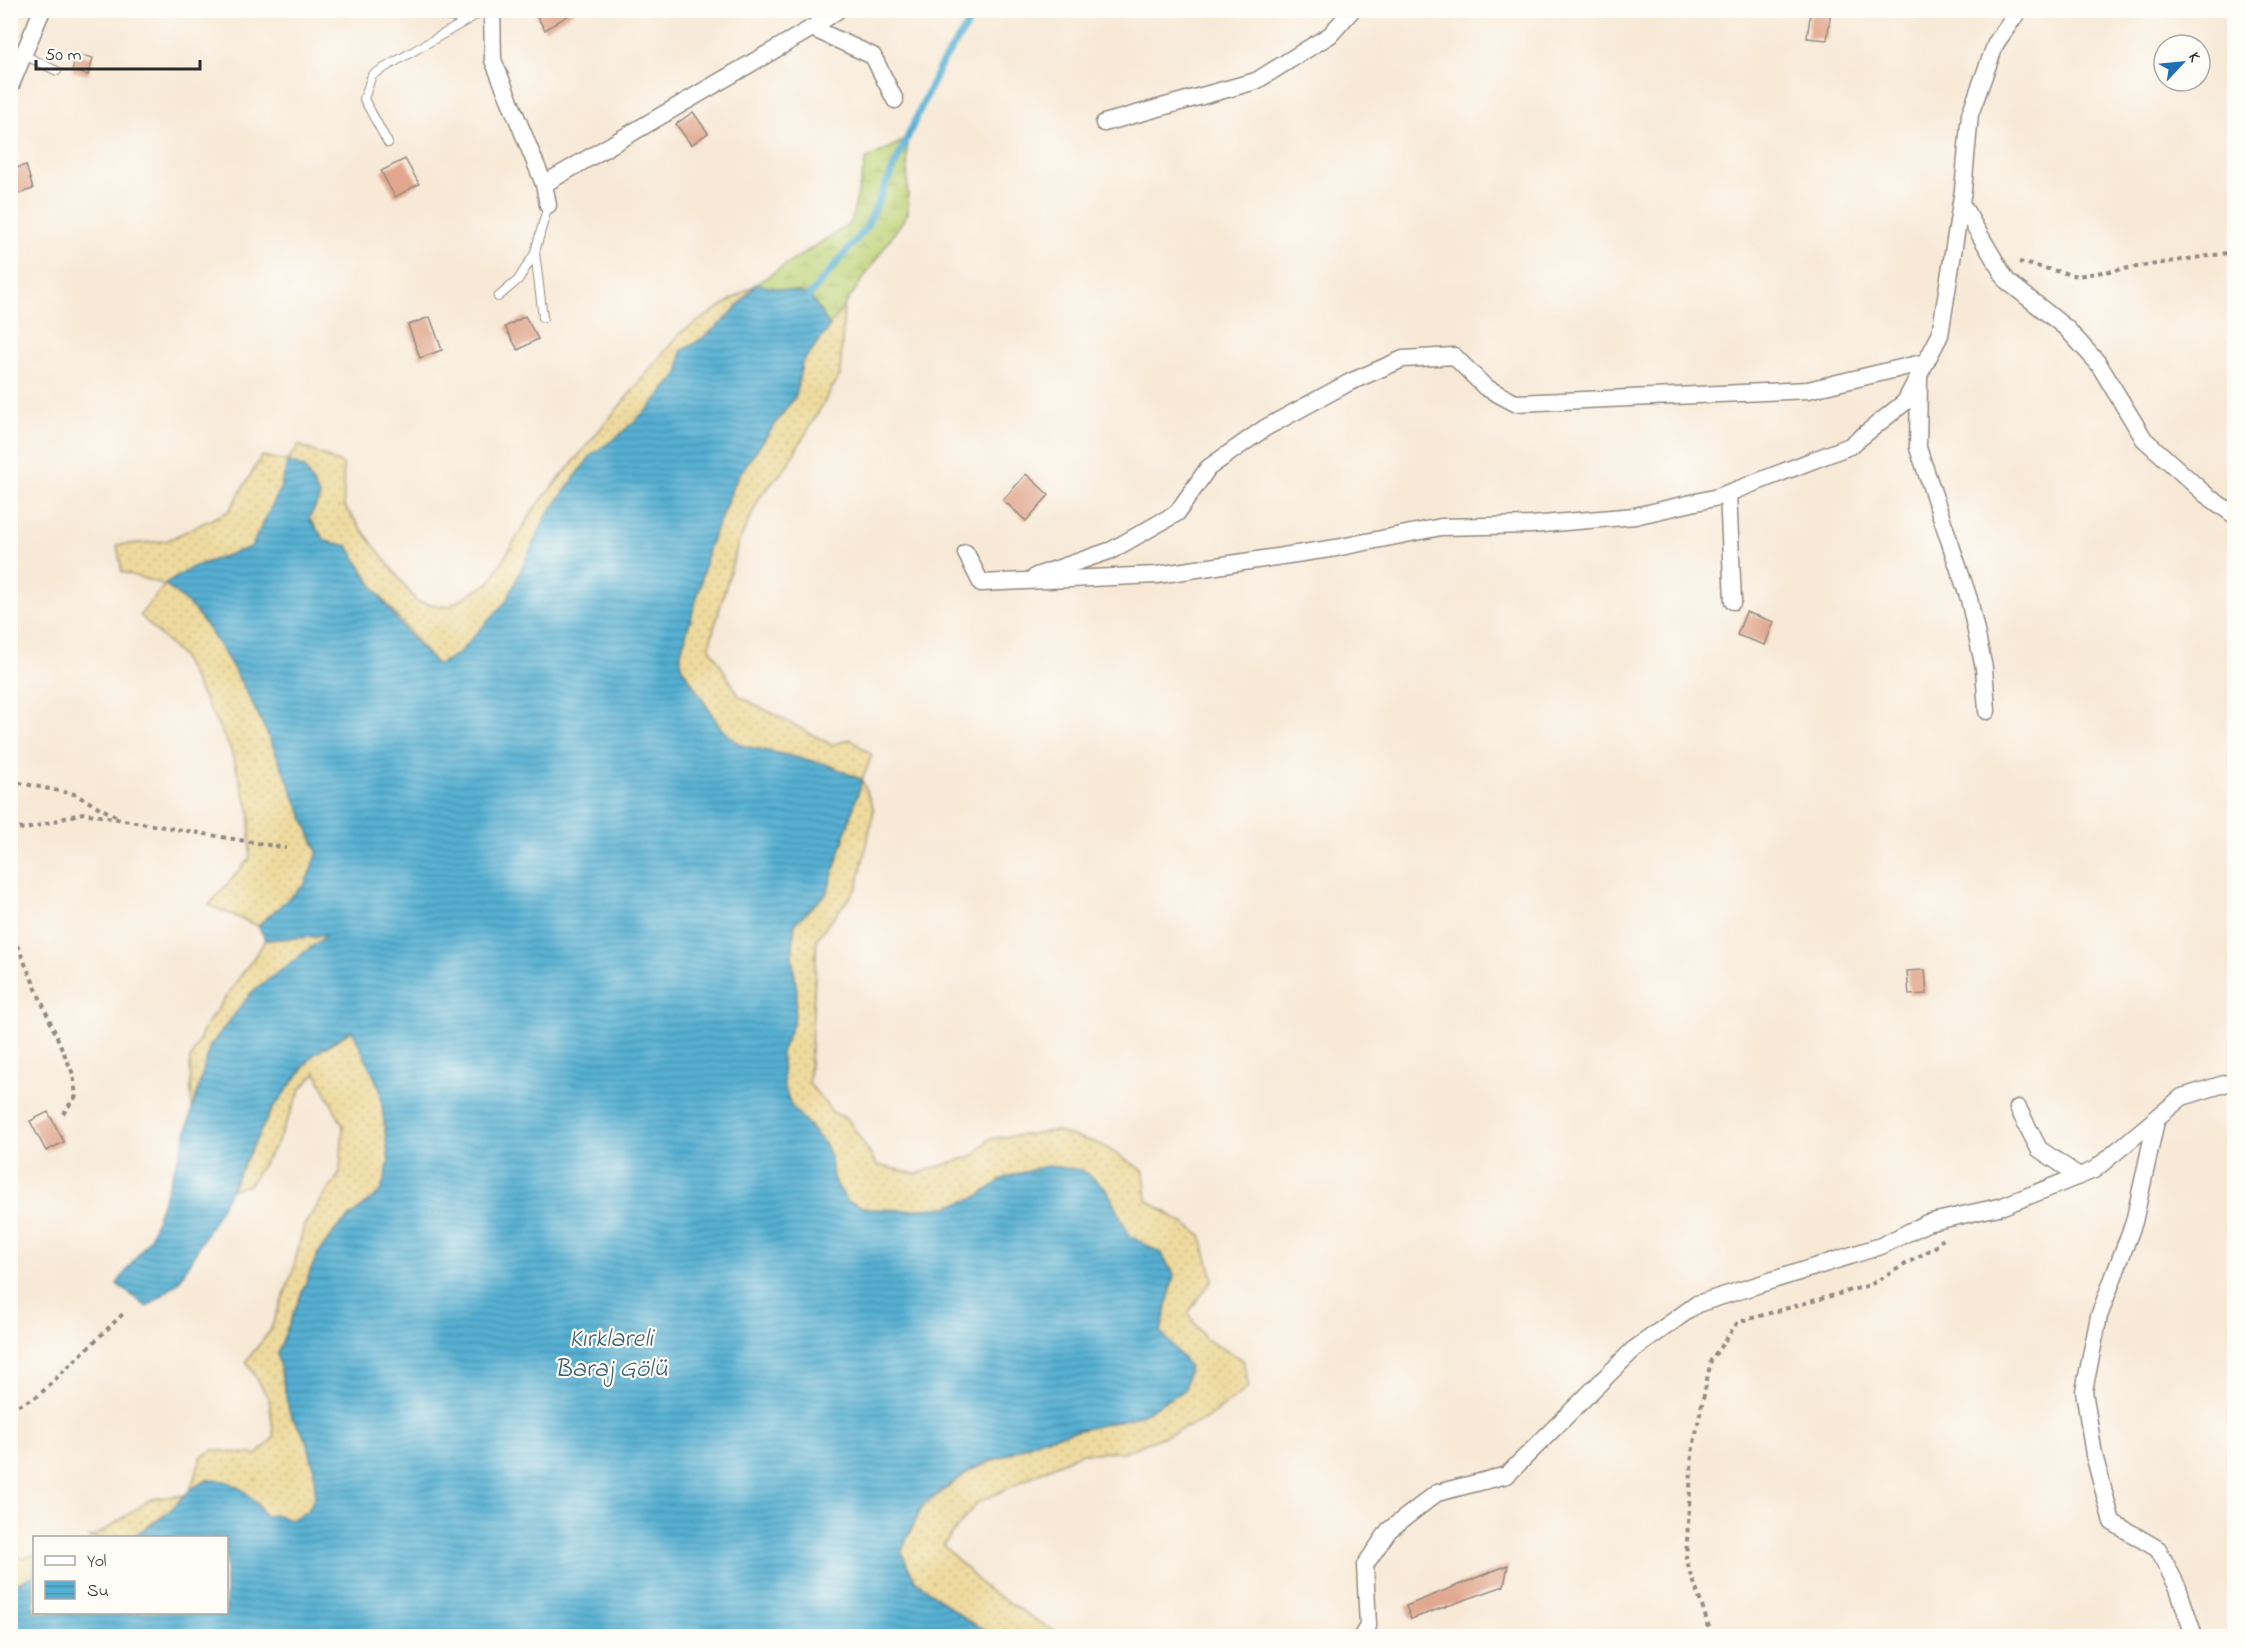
<svg xmlns="http://www.w3.org/2000/svg" width="2245" height="1647" viewBox="0 0 2245 1647" font-family="'Indie Flower',sans-serif">
<style>
.wetland{fill:url(#wetland-marsh);stroke:#747e50;stroke-width:1.5}
.sand{fill:url(#sand-dots);stroke:#8c8264;stroke-width:1.5}
.water{fill:url(#water-rules);stroke:#406e7f;stroke-width:1.5}
.lines{fill:none;stroke-linecap:round;stroke-linejoin:round}
.stream{stroke:#56b0d3;stroke-width:7}
.building{fill:#e1a88f}
.service-casing{stroke:#928a81;stroke-width:10}
.minor-casing{stroke:#928a81;stroke-width:19}
.path{stroke:#928a81;stroke-width:4;stroke-dasharray:4.5 4.5;stroke-linecap:butt}
.service{stroke:#fff;stroke-width:8}
.minor{stroke:#fff;stroke-width:16}
.labels{text-anchor:middle;dominant-baseline:central;stroke-width:4.5;stroke-linejoin:round;paint-order:stroke}
.water-label{font-size:26px;font-style:italic;fill:#3c606e;stroke:#fdfcf7}
</style>
<defs>
<pattern id="wetland-marsh" width="20" height="14" patternUnits="userSpaceOnUse" patternTransform="scale(1.5)"><rect width="20" height="14" fill="#bed276"/><path d="M1 5h8M5 5V1M11 12h8M15 12V8" fill="none" stroke="#a3b466"/></pattern>
<pattern id="sand-dots" width="8" height="8" patternUnits="userSpaceOnUse" patternTransform="scale(1.5)"><rect width="8" height="8" fill="#eeda9e"/><path d="M2 2h.1M6 6h.1" fill="none" stroke="#cb8" stroke-width="1.8" stroke-linecap="round"/></pattern>
<pattern id="water-rules" width="6" height="5" patternUnits="userSpaceOnUse" patternTransform="scale(1.5)"><rect width="6" height="5" fill="#56b0d3"/><path d="M0 2.5h6" fill="none" stroke="#478fab"/></pattern>
</defs>
<rect width="100%" height="100%" fill="#fdfcf7"/>
<filter id="ink" filterUnits="userSpaceOnUse"><feTurbulence type="fractalNoise" baseFrequency=".0167" numOctaves="2"/><feDisplacementMap in="SourceGraphic" scale="12" xChannelSelector="R" yChannelSelector="G"/><feConvolveMatrix kernelMatrix="1 2 1 2 8 2 1 2 1" color-interpolation-filters="sRGB"/></filter>
<filter id="wash" filterUnits="userSpaceOnUse"><feTurbulence type="fractalNoise" baseFrequency=".008" numOctaves="4" result="noise"/><feDisplacementMap in="SourceGraphic" scale="24" xChannelSelector="R" yChannelSelector="G"/><feGaussianBlur stdDeviation="1.35" result="paint"/><feColorMatrix in="noise" values="0 0 0 0 0 0 0 0 0 0 0 0 0 0 0 0 0 1.4 0 .05"/><feComposite in="paint" operator="in"/></filter>
<g filter="url(#wash)">
<rect width="100%" height="100%" fill="#f8e9d7"/>
<polygon class="wetland" points="907,139 908,213 830,327 810,295 756,284 851,223 866,159"/>
<g class="sand">
<path d="M756,284C732,314 715,333 682,351L679,373L649,408L616,438L592,454L507,600L458,654L437,665L375,590L348,546L326,542L309,518L288,461L280,490L251,547L193,567L166,584C175,594 188,602 196,612C251,684 284,771 318,854L305,884L258,926L209,905L250,858V812L230,748L182,657L140,615L165,585L122,572L117,545L166,541L229,511L262,456L287,461L299,445L343,464L344,506L417,602L448,607L489,583L534,509L680,333Z"/>
<polygon points="844,306 840,375 786,467 760,497 738,544 709,646 739,696 832,745 850,739 872,755 862,780 874,810 857,888 817,938 809,1083 832,1112 848,1119 877,1165 916,1174 975,1155 989,1139 1055,1131 1100,1144 1144,1171 1147,1200 1201,1235 1213,1279 1188,1313 1205,1339 1243,1360 1249,1387 1205,1420 1124,1452 1081,1453 977,1503 943,1545 985,1588 1062,1636 998,1636 968,1621 915,1580 901,1552 921,1509 968,1472 1043,1439 1139,1416 1189,1366 1161,1332 1174,1274 1161,1253 1130,1237 1106,1188 1047,1166 1006,1177 975,1198 947,1207 908,1210 869,1209 847,1201 833,1179 831,1158 810,1126 791,1107 784,1087 781,1052 794,1022 797,991 792,956 795,923 827,892 862,780 826,764 740,745 720,727 681,666 681,652 700,587 708,549 738,476 796,395 802,363"/>
<polygon points="328,935 253,991 210,1046 192,1112 190,1060 206,1025 266,940"/>
<polygon points="353,1030 380,1089 389,1163 381,1191 337,1228 317,1255 277,1354 290,1414 307,1440 314,1469 315,1495 308,1511 291,1520 276,1515 264,1516 258,1503 209,1479 190,1490 202,1456 213,1450 257,1455 274,1437 269,1399 246,1361 270,1331 292,1274 304,1225 340,1173 343,1126 316,1073 301,1089 277,1143 249,1185 231,1190 271,1111 313,1055"/>
<polygon points="185,1495 167,1514 131,1537 88,1538 104,1531 151,1499"/>
<polygon points="10,1554 23,1558 34,1555 34,1575 11,1587"/>
</g>
<path class="water" d="M756,284L810,295L830,327L802,363L796,395L738,476L708,549L700,587L681,652V666L720,727L740,745L826,764L862,780L827,893L795,923L792,956L797,991L794,1022L781,1052L784,1087L792,1107L824,1143L831,1158L833,1179L847,1201L869,1209L908,1210L947,1207L975,1198L1006,1177L1047,1166L1082,1170L1106,1188L1130,1236L1161,1253L1174,1275L1161,1332L1189,1366L1185,1390L1139,1416L1043,1439L972,1469L923,1504L901,1552L915,1580L968,1621L998,1636H11V1587L34,1575V1612H226V1538L131,1537C143,1530 156,1523 166,1514C175,1507 181,1498 189,1491C218,1466 249,1488 264,1516L276,1515L291,1520L308,1511L315,1495L314,1469L307,1440L290,1414L277,1354L317,1255L337,1228L381,1191L389,1163L380,1089L352,1030L313,1055L271,1111L220,1210L178,1283L147,1307L117,1284L150,1238L183,1144L210,1046L253,991L326,936L266,940L258,926L305,884L318,853C284,771 251,684 196,612C188,602 175,593 165,584L193,567L251,547L280,490L288,461L305,468L320,497L309,519L326,541L348,546C373,588 401,631 438,665L458,654L507,600L546,516L592,454L616,438L649,408L679,373L681,351C715,333 732,314 756,284Z"/>
<g class="lines">
<polyline class="stream" points="810,295 866,228 940,66 978,10"/>
</g>
<g id="blocks">
<g class="building">
<polygon points="533,10 577,10 545,30"/>
<polygon points="1811,10 1831,10 1827,40 1807,38"/>
<polygon points="76,54 93,58 88,75 72,71"/>
<polygon points="693,112 708,133 691,145 676,124"/>
<polygon points="405,159 419,184 395,197 381,171"/>
<polygon points="26,165 33,189 10,196 10,170"/>
<polygon points="525,316 538,339 518,350 505,327"/>
<polygon points="430,317 442,350 420,358 408,325"/>
<polygon points="1026,474 1049,495 1026,521 1003,500"/>
<polygon points="1746,612 1774,622 1765,645 1737,635"/>
<polygon points="1925,970 1927,994 1909,995 1907,971"/>
<polygon points="48,1112 64,1142 46,1151 30,1121"/>
<polygon points="1508,1565 1504,1586 1411,1619 1406,1606"/>
</g>
</g>
</g>
<g filter="url(#ink)">
<use href="#blocks" fill-opacity="0" stroke="#928a81" stroke-width="1.5"/>
<g class="lines">
<defs>
<g id="service">
<polyline points="433,10 439,15 468,20"/>
<polyline points="24,55 57,71"/>
<polyline points="388,143 364,99 372,75 485,10"/>
<polyline points="498,297 518,280 535,253"/>
<polyline points="543,318 535,252 548,205"/>
</g>
<g id="minor">
<polyline points="492,10 493,60 544,184 548,205"/>
<polyline points="812,28 873,56 895,100"/>
<polyline points="10,87 42,10"/>
<polyline points="1104,123 1256,81 1330,35 1352,10"/>
<polyline points="544,184 812,28 838,10"/>
<polyline points="1961,203 2007,281 2066,328 2098,363 2144,439 2205,494 2234,515"/>
<polyline points="1919,378 1918,448 1969,599 1984,668 1987,711"/>
<polyline points="1728,493 1733,601"/>
<polyline points="966,553 981,583 1157,575 1336,548 1441,527 1531,525 1635,516 1718,497 1850,446 1905,402 1940,335 1963,190 1970,114 1996,43 2019,10"/>
<polyline points="1036,576 1112,550 1177,513 1208,468 1265,428 1350,382 1403,359 1454,356 1485,387 1515,403 1808,390 1926,362"/>
<polyline points="2018,1108 2039,1149 2079,1176"/>
<polyline points="2156,1121 2134,1222 2099,1316 2084,1391 2094,1455 2112,1522 2158,1549 2178,1588 2194,1636"/>
<polyline points="1362,1636 1368,1626 1365,1565 1389,1530 1437,1493 1507,1475 1633,1350 1697,1304 1881,1246 1927,1223 2003,1206 2094,1170 2182,1097 2234,1081"/>
</g>
</defs>
<use href="#service" class="service-casing"/>
<use href="#minor" class="minor-casing"/>
<g class="path">
<polyline points="2019,262 2077,276 2234,252"/>
<polyline points="10,781 74,794 119,818"/>
<polyline points="10,828 26,829 83,813 286,848"/>
<polyline points="10,929 73,1074 76,1096 62,1115"/>
<polyline points="10,1409 38,1396 125,1312"/>
<polyline points="1712,1636 1686,1559 1692,1453 1711,1360 1738,1322 1870,1285 1935,1247 1943,1239"/>
</g>
<use href="#service" class="service"/>
<use href="#minor" class="minor"/>
</g>
</g>
<g class="labels">
<g class="water-label">
<text x="611" y="1340">Kırklareli<tspan x="611" dy="30">Baraj Gölü</tspan></text>
</g>
</g>
<rect width="2245" height="1647" fill="none" stroke="#fdfcf7" stroke-width="36"/>
<rect x="33" y="1536" width="195" height="78" fill="#fdfcf7" stroke="#a9a8a5" stroke-width="1.5"/>
<rect x="45" y="1556" width="30" height="9" fill="#ffffff" stroke="#a9a8a5" stroke-width="1.5"/>
<text x="87" y="1566" font-size="18" fill="#2b2b2b">Yol</text>
<rect x="45" y="1581" width="30" height="18" fill="url(#water-rules)" stroke="#a9a8a5" stroke-width="1.5"/>
<text x="87" y="1596" font-size="18" fill="#2b2b2b">Su</text>
<g transform="translate(2182 63) rotate(64)"><circle r="28" fill="#fdfcf7" stroke="#a9a8a5" stroke-width="1.5"/>
<path d="M0-4.5L10 22L0 15L-10 22Z" fill="#1f6fb2"/>
<text y="-9" font-size="16" font-weight="bold" text-anchor="middle" fill="#2b2b2b">K</text>
</g>
<path d="M36 60v9h164v-9" fill="none" stroke="#2b2b2b" stroke-width="3"/>
<text x="45" y="60" font-size="18" fill="#2b2b2b" stroke="#fdfcf7" stroke-width="4.5" paint-order="stroke">50 m</text>
</svg>
